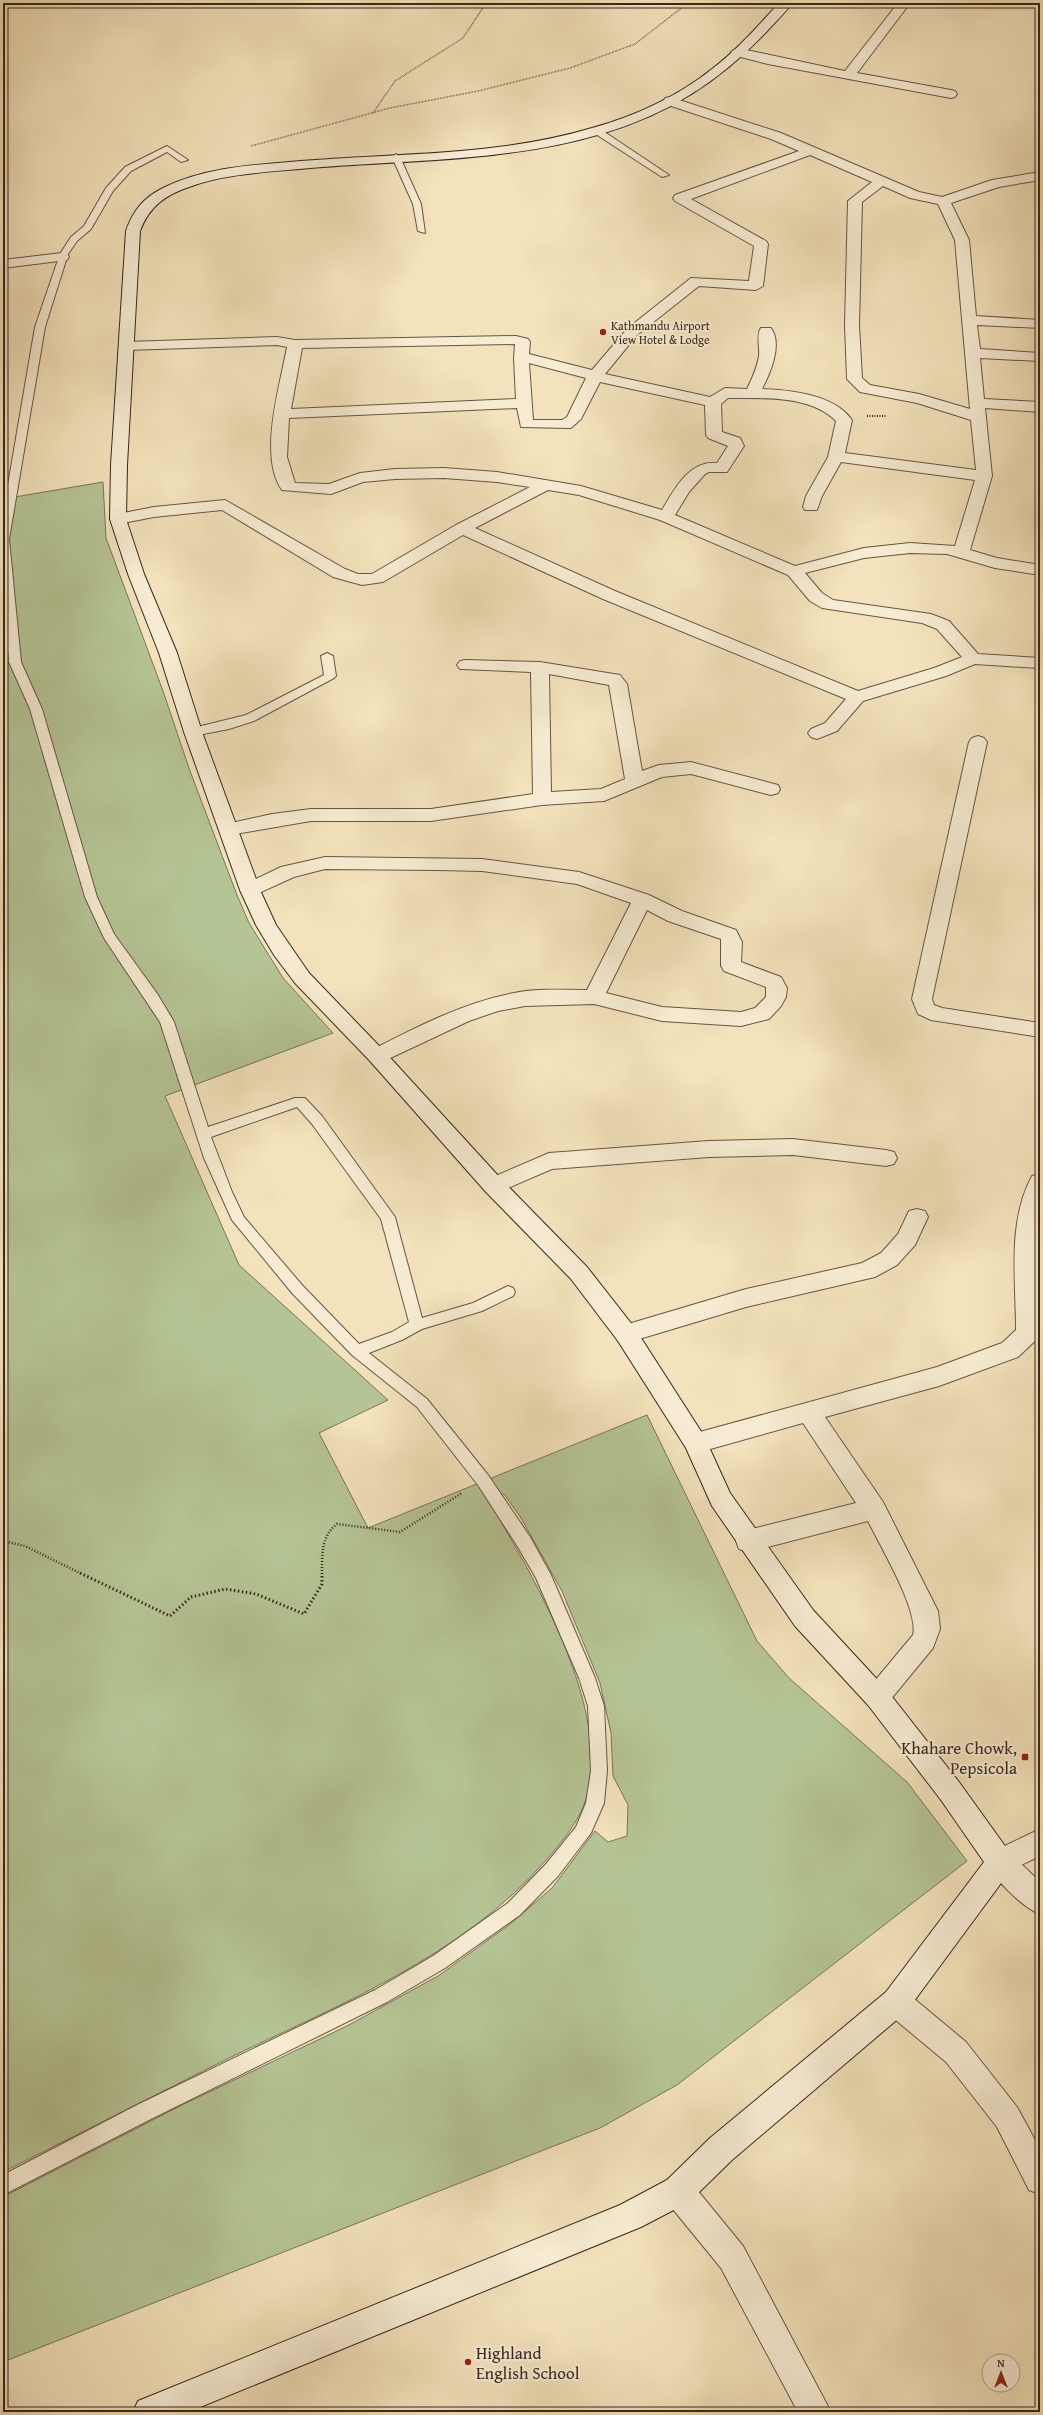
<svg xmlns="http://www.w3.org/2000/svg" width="1043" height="2415" viewBox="0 0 1043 2415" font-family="'Gentium Book Plus',serif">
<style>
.green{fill:#b5c494;stroke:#767658}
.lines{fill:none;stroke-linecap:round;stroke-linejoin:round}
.service-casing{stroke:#665644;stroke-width:2}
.minor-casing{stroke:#665644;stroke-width:2}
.tertiary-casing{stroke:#665644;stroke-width:2}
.secondary-casing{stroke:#37271d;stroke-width:2}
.path-far3{stroke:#37271d;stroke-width:1.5;stroke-dasharray:0.5 1;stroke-linecap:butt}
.path-far2{stroke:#37271d;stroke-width:2;stroke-dasharray:1 1.5;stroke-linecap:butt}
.path-far1{stroke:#37271d;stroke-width:2.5;stroke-dasharray:1 2;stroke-linecap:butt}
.path{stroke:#37271d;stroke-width:3;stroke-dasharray:1.5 2.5;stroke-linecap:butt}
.service{fill:#f7ecd3;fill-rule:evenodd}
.minor{fill:#f7ecd3;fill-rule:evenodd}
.tertiary{fill:#f7ecd3;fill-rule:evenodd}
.secondary{fill:#f7ecd3;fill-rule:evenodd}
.poi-dot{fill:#8f2418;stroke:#f7ecd3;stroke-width:1.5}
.labels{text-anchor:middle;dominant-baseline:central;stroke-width:4;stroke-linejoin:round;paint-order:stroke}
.far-poi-label{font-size:12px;fill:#37271d;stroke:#f7ecd3;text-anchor:start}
.near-poi-label{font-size:17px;fill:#37271d;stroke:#f7ecd3;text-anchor:end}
</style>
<rect width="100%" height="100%" fill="#f3e2bb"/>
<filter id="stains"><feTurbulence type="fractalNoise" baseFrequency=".005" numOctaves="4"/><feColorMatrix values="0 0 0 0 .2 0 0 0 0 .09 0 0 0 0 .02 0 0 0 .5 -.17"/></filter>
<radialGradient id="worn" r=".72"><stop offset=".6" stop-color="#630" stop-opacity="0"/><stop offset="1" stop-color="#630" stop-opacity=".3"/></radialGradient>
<path class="green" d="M103,482L106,538L163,691L190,771L237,895L249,923L283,978L333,1033L165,1096L239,1265L388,1400L319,1433L368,1528L647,1415L757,1641L789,1678L907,1782L967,1861L677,2085L600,2128L3,2362V2197L180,2106L347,2026L438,1976L509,1925L552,1888L595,1831L608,1842L627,1836L628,1805L613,1776L611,1733L600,1683L562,1591L521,1518L504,1494L490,1503C533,1576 613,1711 586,1799C579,1822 563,1840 547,1859C463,1957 337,2005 223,2061C150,2098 76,2135 3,2172V499Z"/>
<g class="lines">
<defs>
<g id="service">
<polygon points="594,129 600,129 669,175 662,177 594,133"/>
<path d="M167,146L188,160L181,162L167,152L131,171L113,191L91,229L77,241L68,254L45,327L9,539L21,662L42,709L97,897L114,934L158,995L174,1022L208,1127L295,1098H305L322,1116L395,1217L422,1318L473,1303L508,1286L513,1288L515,1292L513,1296L482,1311L422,1329L402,1340L369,1353L427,1399L488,1475L530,1537L551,1575L595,1678L604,1706L607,1771L604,1803L591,1833L558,1876L520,1915L445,1968L387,2002L151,2119L3,2195V2175L137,2105L375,1990L433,1956L508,1903L546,1864L576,1827L586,1803L591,1771L588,1706L579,1678L536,1578L518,1547L478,1485L417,1407L352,1355L292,1293L232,1220L204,1158L160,1022L104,938L85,897L30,709L9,662L3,588V514L35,327L60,254L71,237L84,226L106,188L125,167ZM297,1107L312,1124L381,1219L409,1322L392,1332L359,1344L302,1285L244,1217L232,1192L211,1137Z"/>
<polygon points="396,154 400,157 421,204 425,233 418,231 413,204 392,157"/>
<polygon points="327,653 333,656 336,676 334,678 254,721 229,729 193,736 187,732 189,729 246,715 324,675 321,656"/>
</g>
<g id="minor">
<polygon points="898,3 910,3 857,73 951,90 955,91 957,94 955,97 951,98 768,64 733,55 731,52 737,48 845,71"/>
<path d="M670,97L781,133L919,192L942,197L992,180L1040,172V180L999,187L951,203L969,240L976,316L1040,320V328L977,325L980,349L1040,353V361L980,358L984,399L1040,402V412L985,408L992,476L970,550L997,558L1040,565V575L995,568L947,554L910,553L864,558L805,573L822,593L833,600L931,614L949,621L978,654L1040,658V668L975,664L946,676L863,701L837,731L817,739L811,737L808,733L811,729L825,723L846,699L603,599L463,535L383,582L362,585L333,577L222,510L154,517L118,524L112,522L110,519L112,516L118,514L154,507L225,500L345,569L358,574H372L456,525L530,487L497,482L444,478L395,479L363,482L331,494L282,490C258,456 280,386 287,347L277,345L126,350L119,346L126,342L277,337L295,340L516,336L528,339L530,342L529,354L592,370L627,329L691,278L749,281L754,246L675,201L673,198L675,195L799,151L771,139L665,104L664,101L665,98ZM810,155L872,182L848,201L845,325L847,379L860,392L917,403L971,420L976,470L845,453L852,420C834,394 790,390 762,389C770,374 783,344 771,328H761C756,334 760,348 759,356C757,368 752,379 747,389L725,388L710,397L605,374L637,335L699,286L756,290L763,286L768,244L766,241L691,199ZM883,186L910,198L938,204L955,240L970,409L919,394L870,385L862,378L859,325L862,202ZM515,344L514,358L516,399L291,409L302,348ZM529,363L586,378L567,417L562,420H533ZM600,382L705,405L706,435L708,438L728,446L717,463C689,460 674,490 662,510L581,486L497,472L444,468L395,469L360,473L329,484L295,483L287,457L289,418L517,408L521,427L571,428L581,419ZM728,398C762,398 810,395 836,421L828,457L806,496L803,507L805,510H817L822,496L841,462L975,480L955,546L910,543L864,548L795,566L675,515L689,492L705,474L709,472H727L744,446L740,438L722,432L721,404ZM548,490L579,495L660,520L788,575L810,601L822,608L922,623L937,629L962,657L934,668L858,691L615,591L475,528Z"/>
<polygon points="62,253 67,254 69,257 67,260 3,268 3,260"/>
<path d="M466,660L540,662L620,675L627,684L642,771L659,765L691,762L778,785L780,789L778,793L771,795L691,774L662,777L604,801L542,805L431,821H311L229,835L222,833L220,829L222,825L272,814L311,809H431L533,794L531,672L460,669L457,665L460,661ZM549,674L609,685L625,779L601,789L551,792Z"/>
<polygon points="978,736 984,738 987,742 932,999 934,1005 942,1008 1040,1023 1040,1037 931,1020 918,1014 912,999 969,742 972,738"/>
<path d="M325,857L482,859L579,872L649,895L682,911L736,930L742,942L741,962L781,977L787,988L786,997L781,1006L769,1019L741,1026L662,1021L594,1004L525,1006L498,1011L469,1021L384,1061L377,1063L370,1061L367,1056L370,1051C416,1027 463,1003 514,993C538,988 563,990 587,990L631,903L577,884L482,871L438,870L325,869L294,877L250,897L243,895L240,890L243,885L281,867ZM647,910L668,921L721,939V966L724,971L766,987V997L755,1008L741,1012L662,1007L606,993Z"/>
<polygon points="793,1139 886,1150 894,1152 897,1158 894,1164 886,1166 793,1155 709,1157 552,1169 494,1194 486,1192 483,1186 486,1180 549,1153 709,1141"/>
<path d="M1040,1174L1037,1256L1040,1333L1036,1340L1018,1357L939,1386L825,1417L883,1502L938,1611L940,1629L933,1648L886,1705L877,1709L868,1705L864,1697L868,1689L913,1635C919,1610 880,1546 868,1521L748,1552L739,1549L736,1541L739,1533L748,1530L856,1503L803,1423L696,1453L688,1450L684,1443L688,1436L696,1433L937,1367L1002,1343L1016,1330C1016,1279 1007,1222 1032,1176Z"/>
<polygon points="917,1209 925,1211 928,1217 915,1245 897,1265 875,1277 746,1307 626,1343 618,1341 614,1334 618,1327 746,1289 862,1263 881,1253 898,1234 909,1211"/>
<path d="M1000,1849L1010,1853L1040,1882V1914C1023,1908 994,1879 986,1862L990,1853Z"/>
<polygon points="896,1988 906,1992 966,2042 1017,2107 1040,2149 1040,2194 1029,2190 997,2127 946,2062 886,2012 882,2002 886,1992"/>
<polygon points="678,2176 689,2180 743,2246 831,2412 798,2412 721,2268 667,2202 663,2191 667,2180"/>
</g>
<polygon id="tertiary" points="1040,1829 1040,1856 1000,1875 990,1871 986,1862 990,1853"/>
<path id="secondary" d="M779,3H792C785,13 776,21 768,30C720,81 669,114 601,134C506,162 408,160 310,168C270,172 227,173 189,187C165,195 149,207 140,231L127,465L126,519L144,574L177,653L202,732L260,890L276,925L309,973L384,1051L502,1180L587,1267L634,1327L704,1436L730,1493L813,1610L886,1689L959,1782L1010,1853L1014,1862L1010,1871L906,2012L732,2160L689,2202L641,2227L188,2412H133L138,2401L620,2205L667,2180L710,2138L886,1992L984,1862L941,1800L868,1705L795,1626L712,1506L686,1448L618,1341L571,1279L486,1192L370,1061L295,983L274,955L256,925L240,890L184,732L159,653L128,574L110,519L111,465L126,231C133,211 143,198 163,188C205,167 254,165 301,161C398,153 498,156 592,128C635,116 677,97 712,69C737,50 758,26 779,3Z"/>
</defs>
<use href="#service" class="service-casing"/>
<use href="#minor" class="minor-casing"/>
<use href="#tertiary" class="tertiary-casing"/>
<use href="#secondary" class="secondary-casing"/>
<g class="path-far3">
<polyline points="373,113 395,81 463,38 486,3"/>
<polyline points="251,146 390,108 478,91 570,68 635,44 688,3"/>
</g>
<polyline class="path-far2" points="867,416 886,416"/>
<g class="path-far1">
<polyline points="3,1541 25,1546 82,1574"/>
<path d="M322,1574C322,1555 321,1536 337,1524L400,1532L462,1493"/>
</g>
<polyline class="path" points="80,1573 170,1616 191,1597 225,1589 256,1594 304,1614 322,1584 322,1573"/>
<use href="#service" class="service"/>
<use href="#minor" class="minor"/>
<use href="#tertiary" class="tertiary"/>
<use href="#secondary" class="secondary"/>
</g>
<g class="poi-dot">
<circle cx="603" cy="332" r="4"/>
<rect x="1021" y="1753" width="8" height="8" rx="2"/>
<circle cx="468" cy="2362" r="4"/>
</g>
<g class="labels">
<g class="far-poi-label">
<text x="611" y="325">Kathmandu Airport<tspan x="611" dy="14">View Hotel &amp; Lodge</tspan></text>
</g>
<g class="near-poi-label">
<text x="1017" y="1747">Khahare Chowk,<tspan x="1017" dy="20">Pepsicola</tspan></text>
<text x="476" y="2352" text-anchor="start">Highland<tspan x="476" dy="20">English School</tspan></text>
</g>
</g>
<rect width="1043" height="2415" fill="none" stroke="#f3e2bb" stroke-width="16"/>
<rect x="4" y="4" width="1035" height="2407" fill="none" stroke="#37271d" stroke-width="2"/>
<rect x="8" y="8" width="1027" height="2399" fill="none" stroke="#37271d"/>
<g transform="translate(1001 2373)"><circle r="19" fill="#f7ecd3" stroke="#aa9d8a"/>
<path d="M0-3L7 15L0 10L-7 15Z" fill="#8f2418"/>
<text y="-6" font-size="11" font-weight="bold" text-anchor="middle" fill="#37271d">N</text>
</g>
<rect width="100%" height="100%" filter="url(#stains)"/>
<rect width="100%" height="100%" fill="url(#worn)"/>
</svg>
